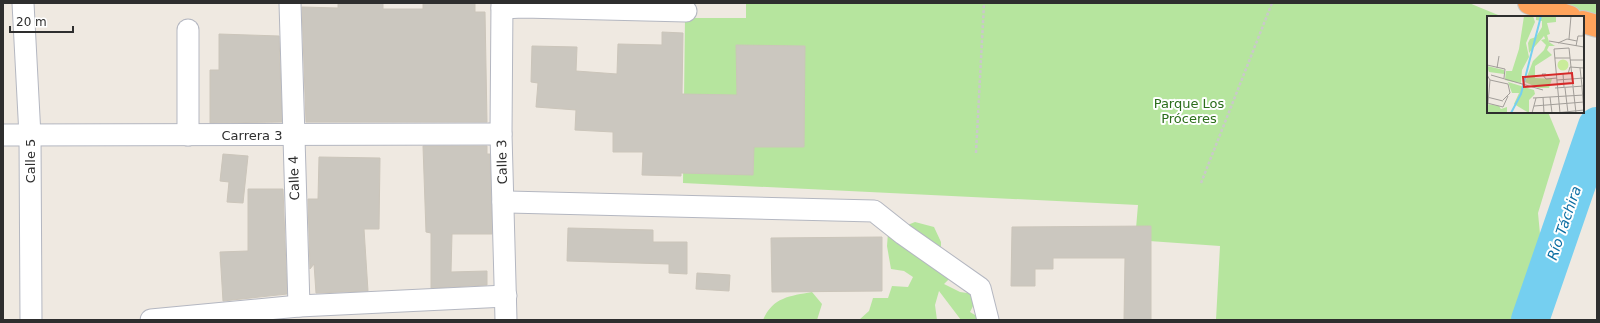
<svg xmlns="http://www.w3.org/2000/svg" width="1600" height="323" viewBox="0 0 1600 323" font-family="'DejaVu Sans',sans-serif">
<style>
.green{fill:#b6e59e}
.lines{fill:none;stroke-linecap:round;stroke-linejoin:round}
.river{stroke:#75cff0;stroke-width:38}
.building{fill:#cbc7bf;stroke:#cbc5ba}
.minor-casing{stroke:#b4b7c1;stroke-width:23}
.highway-casing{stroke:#c9c9c9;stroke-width:24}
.path{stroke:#c9c9c9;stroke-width:2.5;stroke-dasharray:3 2;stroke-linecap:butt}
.minor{stroke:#fff;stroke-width:21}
.highway{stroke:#ffa35c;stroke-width:22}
.labels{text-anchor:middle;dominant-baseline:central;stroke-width:4;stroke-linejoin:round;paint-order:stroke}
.park-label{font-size:13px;fill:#2c6e1b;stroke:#fff}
.street-label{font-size:13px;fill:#2e2e2e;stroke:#fff}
.water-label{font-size:14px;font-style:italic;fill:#0d6fa3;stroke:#fff}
.inset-river{fill:none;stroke:#75cff0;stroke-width:2}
.inset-road{fill:none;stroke:#a29e99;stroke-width:1}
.view{fill:#d62828;fill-opacity:0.15;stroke:#d62828;stroke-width:2}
.inset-edge{fill:none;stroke:#2e2e2e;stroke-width:2}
</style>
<rect width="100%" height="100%" fill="#efe9e1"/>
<g class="green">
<polygon points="746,3 1469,3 1503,17 1488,17 1488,112 1548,112 1560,141 1538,213 1546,297 1538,320 1216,320 1220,246 1135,240 1138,205 683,183 685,18 746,18"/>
<polygon points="1557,3 1597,3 1597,17"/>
<polygon points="915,222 934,227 941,242 941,253 949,279 944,284 960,292 974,294 973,306 970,312 980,318 978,320 961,320 939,291 935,305 937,320 859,320 869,311 873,298 888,298 892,286 908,287 913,277 904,271 891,269 887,246 888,233"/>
<path d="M812,292L822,304L817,320H763C773,297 790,296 812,292Z"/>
</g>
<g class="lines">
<polyline class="river" points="1530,320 1597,126"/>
</g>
<g class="building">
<polygon points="338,3 383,3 383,9 423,9 423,3 475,3 475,12 485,12 487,122 306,122 302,7 338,8"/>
<polygon points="662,32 683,33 682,94 737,95 736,45 805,46 804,147 754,147 753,175 681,173 681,176 642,175 643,152 613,152 613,132 575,130 576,110 536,107 538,83 531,82 532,46 577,47 576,71 617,74 618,44 662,45"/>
<polygon points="219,34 279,36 282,122 210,123 210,70 219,70"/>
<polygon points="423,146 487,146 487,154 490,154 492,234 452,234 451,272 487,271 487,285 431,288 431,233 426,232"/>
<polygon points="223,154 248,156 243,203 227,202 229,182 220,181"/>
<polygon points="319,157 380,158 379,229 364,229 368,291 316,293 314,264 310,269 308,199 318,199"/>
<polygon points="248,189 283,189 287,294 223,301 220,252 248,251"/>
<polygon points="1151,226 1151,320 1124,320 1125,258 1053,258 1053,269 1035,269 1035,286 1011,286 1012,227"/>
<polygon points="568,228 653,230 653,242 687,242 687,274 669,273 669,264 567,261"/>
<polygon points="882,237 882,291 772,292 771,238"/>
<polygon points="697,273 730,275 729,291 696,289"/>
</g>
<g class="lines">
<defs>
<g id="minor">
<polyline points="23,3 30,136 31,320"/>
<polyline points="290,3 299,306"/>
<polyline points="502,3 501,134 506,320"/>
<polyline points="502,8 523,7 686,11"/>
<polyline points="188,30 188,135"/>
<polyline points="3,135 501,134"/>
<polyline points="503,202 874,211 903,234 980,288 988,320"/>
<polyline points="151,320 299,306 506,296"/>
</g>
<g id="highway">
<polyline points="1529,3 1570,17"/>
<polyline points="1583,22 1597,26"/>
</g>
</defs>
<use href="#minor" class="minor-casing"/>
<use href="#highway" class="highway-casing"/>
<g class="path">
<polyline points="976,153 984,3"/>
<polyline points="1201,183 1272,3"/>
</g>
<use href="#minor" class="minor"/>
<use href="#highway" class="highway"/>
</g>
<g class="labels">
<g class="park-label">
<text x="1189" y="103">Parque Los<tspan x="1189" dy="15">Próceres</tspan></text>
</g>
<g class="street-label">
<text x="252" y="135">Carrera 3</text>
<text transform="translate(30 161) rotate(-90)">Calle 5</text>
<text transform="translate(502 162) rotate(-91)">Calle 3</text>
<text transform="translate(294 178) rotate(-92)">Calle 4</text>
</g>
<g class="water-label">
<text transform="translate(1564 223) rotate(-71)">Río Táchira</text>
</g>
</g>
<g transform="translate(1487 16)">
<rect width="97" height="97" fill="#efe9e1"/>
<path d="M37,0H46L48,6L39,27L42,41L35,54L34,67L27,66V61V66L18,64L19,55H25L32,33ZM49,0H69V6L60,7L63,18L60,19L62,26L68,30H62L60,34L65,39L48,50V62L65,63L62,72H51L38,66L46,45L57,34L59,29L54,24L58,23L57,20L42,37L41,27L43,23L49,21L55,11V5L49,4ZM0,50L17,54V58L2,56ZM21,66L47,74L48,78L42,84V97L27,88L32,77H25ZM0,88L12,90L14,93L20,91V97H0Z" fill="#b6e59e"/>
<path d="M70.5 49a5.5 5.5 0 1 1 11 0a5.5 5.5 0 1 1-11 0Z" fill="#c9ec9a"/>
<path class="inset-river" d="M24,97L34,78L54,0"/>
<path class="inset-road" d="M96,20L97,8M82,23L84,0M62,25L97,31M71,27L80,23L90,25M89,30L91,20H97M68,42H83M83,44H97M0,49L18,53L17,62M10,52L12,40M93,52L95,70M59,58H55L59,63L70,62M76,58L77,71M81,58L83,51L97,52M0,59L3,64L21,68L23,77L16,84M4,59L56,74M70,64L97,62M86,71L89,97M95,71L97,97M68,72L97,70M78,72L81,97M0,81L16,85M56,81L57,97M63,81L65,97M46,82L97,79M0,87L16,91L21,80M1,87L3,64M47,90L97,86M45,97L49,82M68,97L97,94M73,97L67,33L82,32L86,70"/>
<path class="view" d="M85,57L86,67L37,71L36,61Z"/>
<rect width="97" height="97" class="inset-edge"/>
</g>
<rect width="1600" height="323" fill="none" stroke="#2e2e2e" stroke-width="8"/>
<path d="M10 26v6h63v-6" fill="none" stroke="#2e2e2e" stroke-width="2"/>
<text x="16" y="26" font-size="12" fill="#2e2e2e" stroke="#ffffff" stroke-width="3" paint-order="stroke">20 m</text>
</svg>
